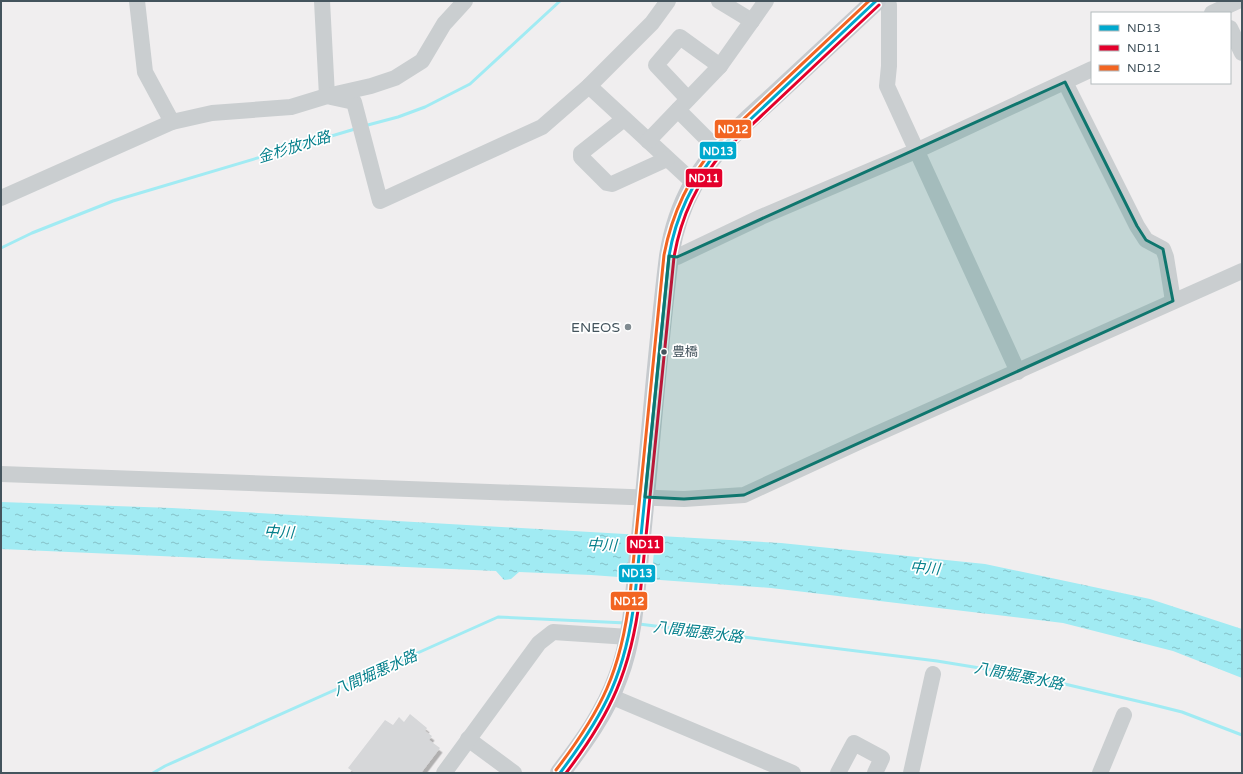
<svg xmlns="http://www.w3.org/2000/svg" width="1243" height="774" viewBox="0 0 1243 774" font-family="'Varela Round','Noto Sans JP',sans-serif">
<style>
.water{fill:url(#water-ripples)}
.pier{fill:#f0eeef}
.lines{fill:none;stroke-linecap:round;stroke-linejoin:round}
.stream{stroke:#a1ebf3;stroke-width:3}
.building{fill:#d6d7d9;filter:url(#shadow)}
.minor{stroke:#caced0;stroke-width:16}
.major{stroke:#c6cace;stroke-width:20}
.bus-1-casing{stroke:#fff;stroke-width:6}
.bus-2-casing{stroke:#fff;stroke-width:6}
.bus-3-casing{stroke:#fff;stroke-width:6}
.bus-1{stroke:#00a9ce;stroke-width:3}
.bus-2{stroke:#e4002b;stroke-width:3}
.bus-3{stroke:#f26522;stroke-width:3}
.marked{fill:#0f766e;fill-opacity:0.2;stroke:#0f766e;stroke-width:3;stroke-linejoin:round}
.poi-dot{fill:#808a90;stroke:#fff;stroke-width:1.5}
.bus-dot{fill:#44545d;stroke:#fff;stroke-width:1.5}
.labels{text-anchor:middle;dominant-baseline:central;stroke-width:3.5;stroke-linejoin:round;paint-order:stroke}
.bus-label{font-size:13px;fill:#44545d;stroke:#fff;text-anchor:start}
.poi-label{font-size:14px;fill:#44545d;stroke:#fff;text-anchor:end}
.water-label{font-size:15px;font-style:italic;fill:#047f8b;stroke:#fff}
.line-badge{stroke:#fff;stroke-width:1.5}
.badge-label{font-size:11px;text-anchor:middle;font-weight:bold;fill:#fff}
</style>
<defs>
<pattern id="water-ripples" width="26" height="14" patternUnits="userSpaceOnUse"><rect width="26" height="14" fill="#a1ebf3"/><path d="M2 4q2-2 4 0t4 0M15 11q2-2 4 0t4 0" fill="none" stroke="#85c1c8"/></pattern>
<filter id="shadow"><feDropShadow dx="2.5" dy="4.5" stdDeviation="0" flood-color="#0004"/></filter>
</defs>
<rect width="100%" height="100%" fill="#f0eeef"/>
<polygon class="water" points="1,502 172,508 781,543 985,564 1150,599 1242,629 1242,678 1173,651 1063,623 771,588 591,575 519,572 511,579 504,580 496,571 1,549"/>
<polygon class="pier" points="635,532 656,533 651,581 630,579"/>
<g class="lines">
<g class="stream">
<polyline points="364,126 398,117 425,107 470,84 560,1"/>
<polyline points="1,248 32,233 113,201 355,129"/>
<polyline points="639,624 937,661 992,670 1056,682 1150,704 1182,712 1242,735"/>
<polyline points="153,773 165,766 498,617 626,623"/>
</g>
</g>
<polygon class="building" points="410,714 427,728 425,731 432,736 429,740 440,748 421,773 355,773 348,768 385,720 393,725 399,717 404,722"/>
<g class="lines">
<g class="minor">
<polyline points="137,1 145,72 172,122"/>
<polyline points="322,1 327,96"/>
<polyline points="719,1 752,21"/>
<polyline points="887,1 889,5 889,66 887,86 1018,372"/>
<polyline points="1212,13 1238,1"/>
<polyline points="1230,28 1242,53"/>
<polyline points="1065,82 1137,226 1146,240 1163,249 1166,257 1173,301"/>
<polyline points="589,86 694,183"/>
<polyline points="331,97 354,102 380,201 542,127 589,86 652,23 668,1"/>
<polyline points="688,99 656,65 680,37 720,66"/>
<polyline points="678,110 719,151"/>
<polyline points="624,119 581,153 581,157 607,183 612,184 667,159"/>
<polyline points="648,141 720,66 766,1"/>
<polyline points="1,198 172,122 212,113 291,107 327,96 371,86 395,78 422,61 444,24 465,1"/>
<polyline points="669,256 677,257 761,217 916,151 1092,69"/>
<polyline points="1,474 684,499 744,495 863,440 1242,271"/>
<polyline points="610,696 793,773"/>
<polyline points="468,739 514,773"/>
<polyline points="444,773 539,643 553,632 629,637"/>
<polyline points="838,773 854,743 882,758 875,773"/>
<polyline points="911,773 933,674"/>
<polyline points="1100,773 1124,715"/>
</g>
<path class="major" d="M560,773C583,743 605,713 618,677C634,636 635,589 640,546C650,450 657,353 669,256C673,231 680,208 693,185C713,149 747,121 776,94C809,63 843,32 876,1"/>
<defs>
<path id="bus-1" d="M560,773C606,712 626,672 635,596L669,256C676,214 693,180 720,148L876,1"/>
<path id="bus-2" d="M566,773C611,714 631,670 640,596L674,257C681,216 697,182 724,151L879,5"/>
<path id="bus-3" d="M556,770C602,710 621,671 630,595L664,255C672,213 689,177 717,144L869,1"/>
</defs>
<use href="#bus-1" class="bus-1-casing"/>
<use href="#bus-2" class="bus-2-casing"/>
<use href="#bus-3" class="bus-3-casing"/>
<use href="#bus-1" class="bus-1"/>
<use href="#bus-2" class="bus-2"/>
<use href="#bus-3" class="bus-3"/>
</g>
<path class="marked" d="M1065,82L1137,226L1146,240L1163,249L1173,301L744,495L684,499L645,497L669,256L677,257Z"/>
<circle class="poi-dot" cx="628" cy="327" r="4"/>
<circle class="bus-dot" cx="664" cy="352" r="3.5"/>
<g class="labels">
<g class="bus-label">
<text x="672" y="352">豊橋</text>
</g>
<g class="poi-label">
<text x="620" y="327">ENEOS</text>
</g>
<g class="water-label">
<text transform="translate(294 147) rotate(-17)">金杉放水路</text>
<text transform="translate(279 532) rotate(3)">中川</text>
<text transform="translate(602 545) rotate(2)">中川</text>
<text transform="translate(925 568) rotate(5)">中川</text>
<text transform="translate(698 632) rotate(7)">八間堀悪水路</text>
<text transform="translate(375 673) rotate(-24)">八間堀悪水路</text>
<text transform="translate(1019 676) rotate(11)">八間堀悪水路</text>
</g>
</g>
<g class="line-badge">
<rect x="714" y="119" width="38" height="20" rx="4" fill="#f26522"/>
<rect x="699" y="141" width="38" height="19" rx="4" fill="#00a9ce"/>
<rect x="685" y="168" width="38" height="20" rx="4" fill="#e4002b"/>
<rect x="626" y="535" width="38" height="19" rx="4" fill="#e4002b"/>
<rect x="618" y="564" width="38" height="19" rx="4" fill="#00a9ce"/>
<rect x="610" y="591" width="38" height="20" rx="4" fill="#f26522"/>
</g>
<g class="badge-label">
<text x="733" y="133">ND12</text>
<text x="718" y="155">ND13</text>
<text x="704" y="182">ND11</text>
<text x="645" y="548">ND11</text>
<text x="637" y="577">ND13</text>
<text x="629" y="605">ND12</text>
</g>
<rect width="1243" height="774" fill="none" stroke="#44545d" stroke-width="4"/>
<rect x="1091" y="12" width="140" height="72" fill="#ffffff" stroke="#b4bbbe"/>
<rect x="1099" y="25" width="20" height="6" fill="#00a9ce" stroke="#b4bbbe"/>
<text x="1127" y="32" font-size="12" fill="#44545d">ND13</text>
<rect x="1099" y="45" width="20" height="6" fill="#e4002b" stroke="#b4bbbe"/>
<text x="1127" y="52" font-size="12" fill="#44545d">ND11</text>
<rect x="1099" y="65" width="20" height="6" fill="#f26522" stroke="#b4bbbe"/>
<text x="1127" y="72" font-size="12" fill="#44545d">ND12</text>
</svg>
